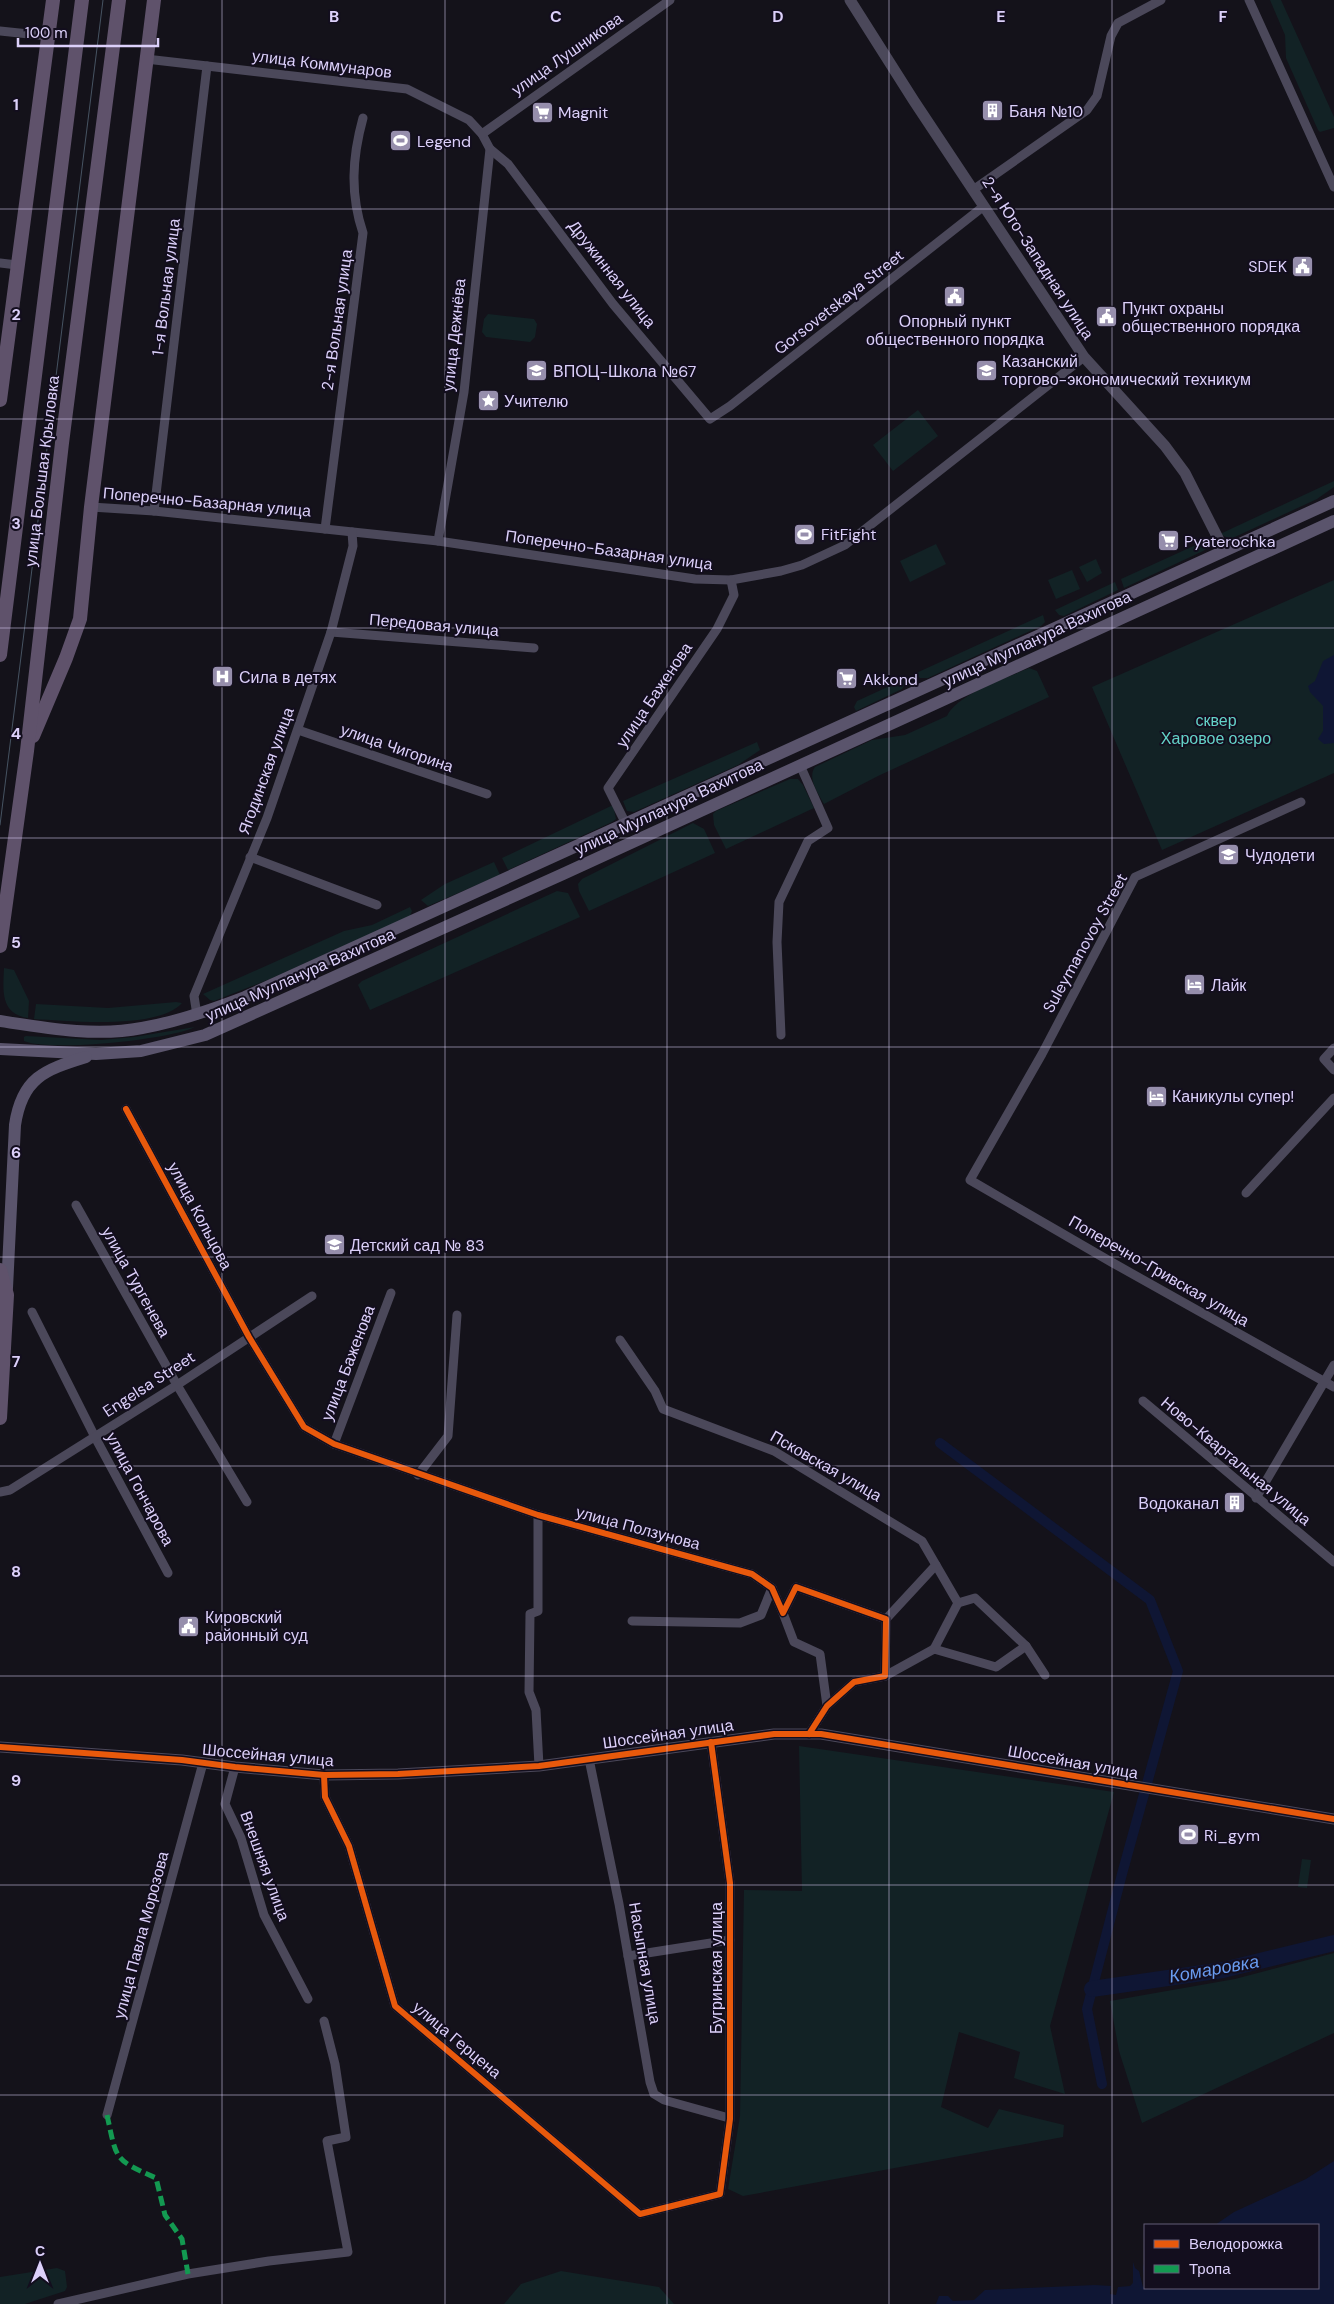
<svg xmlns="http://www.w3.org/2000/svg" width="1334" height="2304" viewBox="0 0 1334 2304" font-family="'DM Sans',sans-serif">
<style>
.green{fill:#122225}
.water{fill:#0f1634}
.lines{fill:none;stroke-linecap:round;stroke-linejoin:round}
.canal{stroke:#0f1634;stroke-width:10}
.river{stroke:#0f1634;stroke-width:16}
.minor{stroke:#4b485a;stroke-width:9}
.tertiary{stroke:#4b485a;stroke-width:11}
.secondary{stroke:#5a546c;stroke-width:12}
.primary{stroke:#5f526b;stroke-width:14}
.tram{stroke:#465362;stroke-width:1}
.quiet{stroke:#139951;stroke-width:5;stroke-dasharray:10 5;stroke-linecap:butt}
.cycleway-casing{stroke:#130e1e;stroke-width:9}
.cycleway{stroke:#e8590c;stroke-width:6}
.grid{fill:none;stroke:#dcd0fa;stroke-width:1;stroke-opacity:0.55}
.labels{text-anchor:middle;dominant-baseline:central;stroke-width:4;stroke-linejoin:round;paint-order:stroke}
.street-label{font-size:16px;fill:#dcd0fa;stroke:#130e1e}
.poi-label{font-size:16px;fill:#dcd0fa;stroke:#130e1e;text-anchor:start}
.park-label{font-size:16px;fill:#64d2c8;stroke:#130e1e}
.water-label{font-size:18px;font-style:italic;fill:#699bef;stroke:#130e1e}
.grid-label{font-size:16px;text-anchor:middle;font-weight:bold;fill:#dcd0fa;stroke:#130e1e;stroke-width:4;stroke-linejoin:round;paint-order:stroke}
</style>
<rect width="100%" height="100%" fill="#14121a"/>
<g class="green">
<polygon points="1270,0 1281,0 1334,117 1334,128 1320,132 1318,130 1286,58 1285,35"/>
<polygon points="488,314 534,319 537,324 535,337 530,342 486,337 482,332 484,319"/>
<polygon points="918,410 938,436 893,471 873,445"/>
<polygon points="1334,481 1334,487 1317,499 1237,536 1230,539 1220,534"/>
<polygon points="1211,538 1208,548 1203,551 1124,588 1121,579"/>
<polygon points="936,544 946,564 910,582 900,561"/>
<polygon points="1096,559 1102,573 1087,582 1079,567"/>
<polygon points="1072,570 1080,589 1056,599 1048,580"/>
<polygon points="1334,580 1334,773 1162,850 1092,687"/>
<polygon points="1115,582 1118,590 1064,616 1059,615 1055,610"/>
<polygon points="1043,615 1045,622 1041,626 928,678 920,678 914,674"/>
<path d="M1029,668L1037,671L1049,697L878,776L824,804C818,793 807,778 815,767L872,740L905,735L947,716C957,694 1007,678 1029,668Z"/>
<polygon points="905,679 906,683 902,689 856,711 854,707 857,701"/>
<polygon points="757,742 760,750 738,765 634,812 627,811 623,801"/>
<polygon points="790,779 798,779 803,785 814,808 726,849 714,825 713,814 716,811"/>
<polygon points="613,805 616,819 612,822 508,870 502,858"/>
<polygon points="693,823 704,829 715,853 589,911 579,891 578,884 582,879"/>
<polygon points="494,862 500,875 428,906 421,900 445,884"/>
<polygon points="557,891 568,893 580,917 370,1010 358,985 362,981"/>
<polygon points="410,907 412,911 410,916 270,979 214,1001 210,1000 203,994 344,931 372,925"/>
<path d="M4,968L14,970L29,1001L28,1018C0,1014 3,990 4,968Z"/>
<path d="M176,1002L182,1003C158,1030 68,1021 34,1019L36,1004L108,1008Z"/>
<path d="M195,1027C169,1040 49,1052 24,1041V1037L26,1036L101,1040L134,1037Z"/>
<polygon points="799,1746 1114,1792 1050,2026 1065,2094 1014,2078 1020,2052 959,2032 941,2107 988,2128 999,2109 1064,2125 1063,2137 743,2196 728,2189 740,2116 744,1890 802,1891"/>
<polygon points="1302,1859 1311,1860 1307,1888 1298,1887"/>
<polygon points="1334,1953 1334,2033 1142,2123 1119,2051 1110,2001 1235,1979"/>
<polygon points="57,2268 65,2271 67,2287 65,2291 25,2304 0,2304 0,2277"/>
<polygon points="561,2271 659,2287 674,2304 504,2304 521,2284"/>
</g>
<g class="water">
<polygon points="1334,655 1334,743 1324,744 1318,739 1323,731 1323,706 1310,692 1308,686 1315,681 1323,661"/>
<polygon points="1334,2161 1334,2304 936,2304 939,2296 948,2296 953,2301 974,2300 985,2290 1095,2285 1111,2286 1110,2294 1116,2295 1118,2287 1130,2286 1133,2283 1133,2262 1135,2268 1139,2271 1143,2287 1145,2286 1143,2268 1145,2259 1145,2288 1318,2288 1318,2225 1215,2225 1234,2212 1306,2179"/>
</g>
<g class="lines">
<polyline class="canal" points="940,1443 1150,1600 1178,1671 1122,1874 1087,2009 1102,2084"/>
<polyline class="river" points="1092,1989 1223,1970 1334,1943"/>
<g class="minor">
<polyline points="1249,0 1334,187"/>
<polyline points="0,31 48,36"/>
<polyline points="146,59 407,89 469,120 482,134 490,149 464,392 438,541"/>
<polyline points="482,134 670,0"/>
<polyline points="490,149 508,164 613,304 710,419 730,406 984,206"/>
<polyline points="973,190 1087,110 1097,96 1111,36 1118,23 1161,0"/>
<polyline points="0,263 17,265"/>
<polyline points="91,507 154,511 438,541 695,579 731,580 781,571 802,565 845,545 1084,357"/>
<polyline points="154,511 207,66"/>
<path d="M325,529L363,233C350,194 352,158 363,118"/>
<polyline points="331,632 534,648"/>
<polyline points="298,730 487,794"/>
<polyline points="1301,802 1135,877 1042,1054 970,1180 1113,1263 1334,1387"/>
<polyline points="626,824 608,788 717,629 734,595 731,580"/>
<polyline points="250,857 377,905"/>
<polyline points="197,1015 194,996 267,818 331,632 353,546 352,532"/>
<polyline points="781,1035 777,942 779,902 808,841 828,828 800,765"/>
<polyline points="1334,1048 1324,1059 1334,1070"/>
<polyline points="126,1109 249,1337 304,1427 334,1444 538,1515 752,1574 772,1588 783,1613 796,1587 886,1619 885,1676 854,1682 827,1706 809,1734"/>
<polyline points="1246,1193 1334,1098"/>
<polyline points="76,1205 177,1385 247,1502"/>
<polyline points="32,1312 95,1437 168,1573"/>
<polyline points="620,1340 655,1391 663,1409 774,1451 922,1541 958,1603 975,1598 1026,1646 996,1667 934,1649 885,1676"/>
<polyline points="1143,1401 1334,1562"/>
<polyline points="334,1444 391,1293"/>
<polyline points="418,1475 448,1436 457,1315"/>
<polyline points="0,1492 10,1490 177,1385 312,1296"/>
<polyline points="1256,1498 1334,1365"/>
<polyline points="538,1515 538,1611 530,1614 529,1692 536,1710 539,1766"/>
<polyline points="783,1613 794,1642 820,1654 827,1706"/>
<polyline points="886,1619 936,1565"/>
<polyline points="632,1621 740,1623 761,1615 772,1588"/>
<polyline points="1026,1646 1045,1675"/>
<polyline points="934,1649 958,1603"/>
<polyline points="589,1759 619,1904 650,2082 654,2094 664,2100 729,2118"/>
<polyline points="235,1767 225,1804 241,1838 264,1915 308,1999"/>
<polyline points="324,1775 325,1797 349,1846 395,2006 640,2214 720,2194 730,2119 730,1883 711,1742"/>
<polyline points="628,1956 730,1940"/>
<polyline points="107,2115 203,1763"/>
<polyline points="58,2304 188,2274 269,2261 348,2252 327,2141 346,2137 335,2064 324,2021"/>
</g>
<g class="tertiary">
<polyline points="850,0 914,101 1084,357 1165,446 1185,473 1224,550"/>
<polyline points="0,1747 182,1760 235,1767 324,1775 398,1774 539,1766 774,1734 821,1734 1334,1819"/>
</g>
<g class="secondary">
<path d="M0,1021C46,1028 96,1037 142,1028C177,1022 211,1010 245,997L1334,501"/>
<polyline points="0,1049 96,1054 141,1051 205,1035 563,874 1334,521"/>
<path d="M7,1288L15,1125C22,1078 44,1070 86,1057"/>
</g>
<g class="primary">
<polyline points="0,400 53,0"/>
<polyline points="0,655 82,0"/>
<polyline points="33,736 66,658 80,619 91,507 154,0"/>
<polyline points="0,946 27,751 62,443 119,0"/>
<polyline points="0,1270 7,1295 0,1418"/>
</g>
<polyline class="tram" points="0,825 103,0"/>
<path class="quiet" d="M107,2115C117,2160 113,2159 156,2178L165,2215L182,2239L188,2274"/>
<defs>
<g id="cycleway">
<polyline points="126,1109 249,1337 304,1427 334,1444 538,1515 752,1574 772,1588 783,1613 796,1587 886,1619 885,1676 854,1682 827,1706 809,1734"/>
<polyline points="0,1747 182,1760 235,1767 324,1775 398,1774 539,1766 774,1734 821,1734 1334,1819"/>
<polyline points="324,1775 325,1797 349,1846 395,2006 640,2214 720,2194 730,2119 730,1883 711,1742"/>
</g>
</defs>
<use href="#cycleway" class="cycleway-casing"/>
<use href="#cycleway" class="cycleway"/>
</g>
<path class="grid" d="M222,0V2304M445,0V2304M667,0V2304M889,0V2304M1112,0V2304M0,209H1334M0,419H1334M0,628H1334M0,838H1334M0,1047H1334M0,1257H1334M0,1466H1334M0,1676H1334M0,1885H1334M0,2095H1334"/>
<defs>
<symbol id="building-square" viewBox="-11 -11 22 22"><rect x="-9" y="-9" width="18" height="18" rx="4" fill="#968eac" stroke="#130e1e"/><path d="M-4-6H4V6H1V3H-1V6H-4ZM-2.5-4.3h1.7v1.8h-1.7ZM.8-4.3h1.7v1.8H.8ZM-2.5-1h1.7V.8h-1.7ZM.8-1h1.7V.8H.8Z" fill="#fff"/></symbol>
<symbol id="supermarket-square" viewBox="-11 -11 22 22"><rect x="-9" y="-9" width="18" height="18" rx="4" fill="#968eac" stroke="#130e1e"/><path d="M-6-5.5h2.5l.6 2H6L4.5 2H-2.5L-4.4-4H-6ZM-1.5 3.2a1.3 1.3 0 1 0 .1 0ZM3 3.2a1.3 1.3 0 1 0 .1 0Z" fill="#fff"/></symbol>
<symbol id="stadium-square" viewBox="-11 -11 22 22"><rect x="-9" y="-9" width="18" height="18" rx="4" fill="#968eac" stroke="#130e1e"/><path d="M0-5a6.5 5 0 1 0 0 10a6.5 5 0 1 0 0-10ZM-3.5-1.8h7v3.6h-7Z" fill="#fff"/></symbol>
<symbol id="civic-square" viewBox="-11 -11 22 22"><rect x="-9" y="-9" width="18" height="18" rx="4" fill="#968eac" stroke="#130e1e"/><path d="M-.6-6.5H3V-4.5H.6V-3L4-1V1h2V6H-6V1h2V-1L-.6-3ZM-1.2 2.5V6h2.4V2.5Z" fill="#fff"/></symbol>
<symbol id="university-square" viewBox="-11 -11 22 22"><rect x="-9" y="-9" width="18" height="18" rx="4" fill="#968eac" stroke="#130e1e"/><path d="M0-5L7-2L0 1L-7-2ZM-4 1L0 2.5L4 1V4Q0 6-4 4Z" fill="#fff"/></symbol>
<symbol id="school-square" viewBox="-11 -11 22 22"><rect x="-9" y="-9" width="18" height="18" rx="4" fill="#968eac" stroke="#130e1e"/><path d="M0-5L7-2L0 1L-7-2ZM-4 1L0 2.5L4 1V4Q0 6-4 4Z" fill="#fff"/></symbol>
<symbol id="sight-square" viewBox="-11 -11 22 22"><rect x="-9" y="-9" width="18" height="18" rx="4" fill="#968eac" stroke="#130e1e"/><path d="M0-6L1.8-2.2L6-1.7L2.9 1.2L3.7 5.4L0 3.3L-3.7 5.4L-2.9 1.2L-6-1.7L-1.8-2.2Z" fill="#fff"/></symbol>
<symbol id="hospital-square" viewBox="-11 -11 22 22"><rect x="-9" y="-9" width="18" height="18" rx="4" fill="#968eac" stroke="#130e1e"/><path d="M-5-5h3v3.5h4V-5h3V5h-3V1.5h-4V5h-3Z" fill="#fff"/></symbol>
<symbol id="hotel-square" viewBox="-11 -11 22 22"><rect x="-9" y="-9" width="18" height="18" rx="4" fill="#968eac" stroke="#130e1e"/><path d="M-6-4.5h1.5V1H6V5H4.5V3h-9V5H-6ZM-4 0a1.8 1.8 0 1 1 3.6 0ZM.5 0V-2.5h3Q6-2.5 6 0Z" fill="#fff"/></symbol>
</defs>
<g fill-rule="evenodd">
<use href="#building-square" x="980" y="98" width="25" height="25"/>
<use href="#supermarket-square" x="530" y="100" width="25" height="25"/>
<use href="#stadium-square" x="388" y="128" width="25" height="25"/>
<use href="#civic-square" x="1290" y="254" width="25" height="25"/>
<use href="#civic-square" x="942" y="284" width="25" height="25"/>
<use href="#civic-square" x="1094" y="304" width="25" height="25"/>
<use href="#university-square" x="974" y="358" width="25" height="25"/>
<use href="#school-square" x="524" y="358" width="25" height="25"/>
<use href="#sight-square" x="476" y="388" width="25" height="25"/>
<use href="#stadium-square" x="792" y="522" width="25" height="25"/>
<use href="#supermarket-square" x="1156" y="528" width="25" height="25"/>
<use href="#hospital-square" x="210" y="664" width="25" height="25"/>
<use href="#supermarket-square" x="834" y="666" width="25" height="25"/>
<use href="#school-square" x="1216" y="842" width="25" height="25"/>
<use href="#hotel-square" x="1182" y="972" width="25" height="25"/>
<use href="#hotel-square" x="1144" y="1084" width="25" height="25"/>
<use href="#school-square" x="322" y="1232" width="25" height="25"/>
<use href="#building-square" x="1222" y="1490" width="25" height="25"/>
<use href="#civic-square" x="176" y="1614" width="25" height="25"/>
<use href="#stadium-square" x="1176" y="1822" width="25" height="25"/>
</g>
<g class="labels">
<g class="street-label">
<text transform="translate(567 54) rotate(-35)">улица Лушникова</text>
<text transform="translate(322 64) rotate(7)">улица Коммунаров</text>
<text transform="translate(1038 258) rotate(57)">2-я Юго-Западная улица</text>
<text transform="translate(612 274) rotate(52)">Дружинная улица</text>
<text transform="translate(166 287) rotate(-83)">1-я Вольная улица</text>
<text transform="translate(839 302) rotate(-38)">Gorsovetskaya Street</text>
<text transform="translate(337 320) rotate(-82)">2-я Вольная улица</text>
<text transform="translate(454 335) rotate(-84)">улица Дежнёва</text>
<text transform="translate(42 471) rotate(-83)">улица Большая Крыловка</text>
<text transform="translate(207 502) rotate(5)">Поперечно-Базарная улица</text>
<text transform="translate(609 550) rotate(8)">Поперечно-Базарная улица</text>
<text transform="translate(434 625) rotate(5)">Передовая улица</text>
<text transform="translate(1037 639) rotate(-25)">улица Мулланура Вахитова</text>
<text transform="translate(654 695) rotate(-56)">улица Баженова</text>
<text transform="translate(397 748) rotate(19)">улица Чигорина</text>
<text transform="translate(266 771) rotate(-70)">Ягодинская улица</text>
<text transform="translate(669 807) rotate(-25)">улица Мулланура Вахитова</text>
<text transform="translate(1085 943) rotate(-61)">Suleymanovoy Street</text>
<text transform="translate(300 975) rotate(-24)">улица Мулланура Вахитова</text>
<text transform="translate(200 1216) rotate(62)">улица Кольцова</text>
<text transform="translate(1159 1271) rotate(30)">Поперечно-Гривская улица</text>
<text transform="translate(136 1282) rotate(61)">улица Тургенева</text>
<text transform="translate(348 1363) rotate(-69)">улица Баженова</text>
<text transform="translate(149 1384) rotate(-33)">Engelsa Street</text>
<text transform="translate(1236 1461) rotate(40)">Ново-Квартальная улица</text>
<text transform="translate(826 1466) rotate(30)">Псковская улица</text>
<text transform="translate(140 1489) rotate(62)">улица Гончарова</text>
<text transform="translate(638 1528) rotate(15)">улица Ползунова</text>
<text transform="translate(668 1734) rotate(-8)">Шоссейная улица</text>
<text transform="translate(268 1755) rotate(5)">Шоссейная улица</text>
<text transform="translate(1073 1762) rotate(10)">Шоссейная улица</text>
<text transform="translate(265 1866) rotate(70)">Внешняя улица</text>
<text transform="translate(141 1935) rotate(-75)">улица Павла Морозова</text>
<text transform="translate(645 1963) rotate(80)">Насыпная улица</text>
<text transform="translate(716 1968) rotate(-90)">Бугринская улица</text>
<text transform="translate(457 2040) rotate(40)">улица Герцена</text>
</g>
<g class="poi-label">
<text x="1009" y="111">Баня №10</text>
<text x="558" y="112">Magnit</text>
<text x="417" y="141">Legend</text>
<text x="1287" y="266" text-anchor="end">SDEK</text>
<text x="1122" y="308">Пункт охраны<tspan x="1122" dy="18">общественного порядка</tspan></text>
<text x="955" y="321" text-anchor="middle">Опорный пункт<tspan x="955" dy="18">общественного порядка</tspan></text>
<text x="1002" y="361">Казанский<tspan x="1002" dy="18">торгово-экономический техникум</tspan></text>
<text x="553" y="371">ВПОЦ-Школа №67</text>
<text x="504" y="401">Учителю</text>
<text x="821" y="534">FitFight</text>
<text x="1184" y="541">Pyaterochka</text>
<text x="239" y="677">Сила в детях</text>
<text x="863" y="679">Akkond</text>
<text x="1245" y="855">Чудодети</text>
<text x="1211" y="985">Лайк</text>
<text x="1172" y="1096">Каникулы супер!</text>
<text x="350" y="1245">Детский сад № 83</text>
<text x="1219" y="1503" text-anchor="end">Водоканал</text>
<text x="205" y="1617">Кировский<tspan x="205" dy="18">районный суд</tspan></text>
<text x="1204" y="1835">Ri_gym</text>
</g>
<g class="park-label">
<text x="1216" y="720">сквер<tspan x="1216" dy="18">Харовое озеро</tspan></text>
</g>
<g class="water-label">
<text transform="translate(1214 1969) rotate(-10)">Комаровка</text>
</g>
</g>
<g class="grid-label">
<text x="334" y="22">B</text>
<text x="556" y="22">C</text>
<text x="778" y="22">D</text>
<text x="1001" y="22">E</text>
<text x="1223" y="22">F</text>
<text x="16" y="110">1</text>
<text x="16" y="320">2</text>
<text x="16" y="529">3</text>
<text x="16" y="739">4</text>
<text x="16" y="948">5</text>
<text x="16" y="1158">6</text>
<text x="16" y="1367">7</text>
<text x="16" y="1577">8</text>
<text x="16" y="1786">9</text>
</g>
<rect x="1144" y="2224" width="175" height="65" fill="#130e1e" stroke="#635c76"/>
<rect x="1154" y="2240" width="25" height="8" fill="#e8590c" stroke="#635c76"/>
<text x="1189" y="2249" font-size="15" fill="#dcd0fa">Велодорожка</text>
<rect x="1154" y="2265" width="25" height="8" fill="#139951" stroke="#635c76"/>
<text x="1189" y="2274" font-size="15" fill="#dcd0fa">Тропа</text>
<g transform="translate(40 2264)" stroke="#130e1e" stroke-width="4" paint-order="stroke">
<path d="M0-4L9 19L0 12L-9 19Z" fill="#dcd0fa"/>
<text y="-8" font-size="14" font-weight="bold" text-anchor="middle" fill="#dcd0fa">С</text>
</g>
<path d="M18 38v8h140v-8" fill="none" stroke="#dcd0fa" stroke-width="2.5"/>
<text x="25" y="38" font-size="15" fill="#dcd0fa" stroke="#130e1e" stroke-width="4" paint-order="stroke">100 m</text>
</svg>
